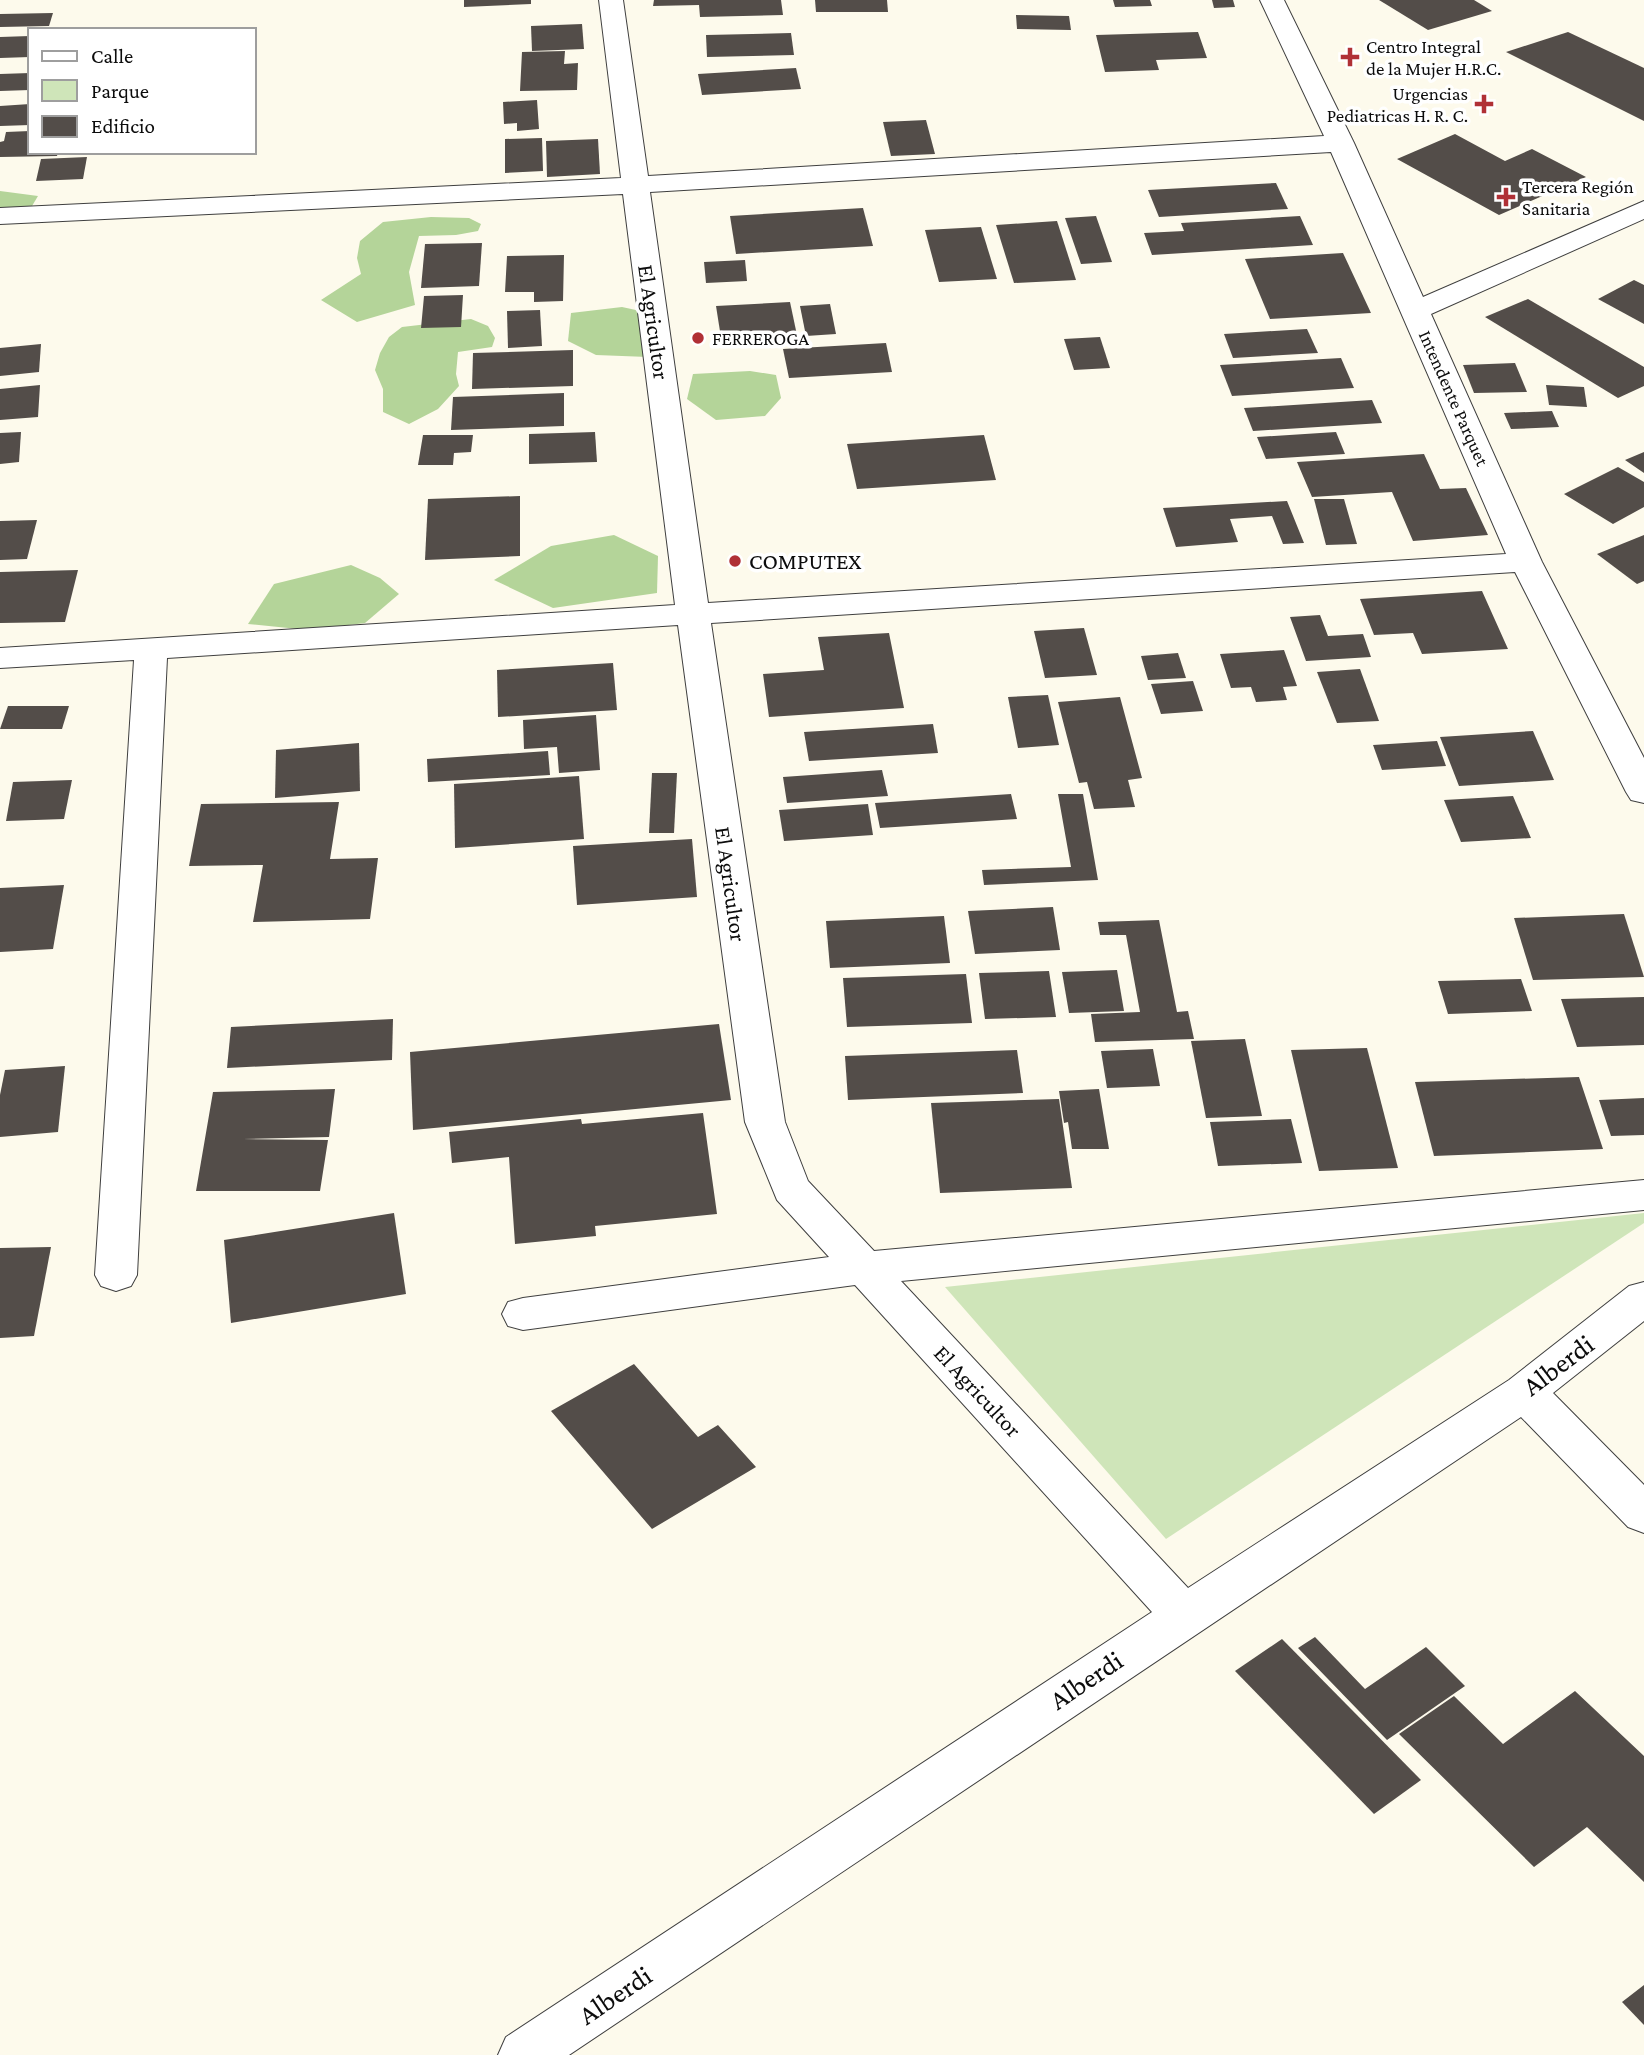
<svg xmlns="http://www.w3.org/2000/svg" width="1644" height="2055" viewBox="0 0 1644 2055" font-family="'Crimson Pro',serif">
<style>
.green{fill:#cfe5b9}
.forest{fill:#b4d499}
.building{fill:#534d49}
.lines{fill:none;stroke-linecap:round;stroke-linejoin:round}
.minor-casing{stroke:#3f3f3f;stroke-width:2}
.minor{fill:#fff;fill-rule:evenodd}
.poi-dot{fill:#b03036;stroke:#fff;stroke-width:2.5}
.labels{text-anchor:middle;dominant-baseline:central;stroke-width:7;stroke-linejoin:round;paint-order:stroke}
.far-poi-label{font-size:19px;fill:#0c0c0c;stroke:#fff;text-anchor:start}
.far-street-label{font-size:19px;fill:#0c0c0c;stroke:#fff}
.street-label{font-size:23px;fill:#0c0c0c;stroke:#fff}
.poi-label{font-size:23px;fill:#0c0c0c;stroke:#fff;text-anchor:start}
.near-street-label{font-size:28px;fill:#0c0c0c;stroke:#fff}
</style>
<rect width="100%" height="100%" fill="#fdfaec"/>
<polygon class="green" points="1644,1213 1644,1223 1166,1539 945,1287"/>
<g class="forest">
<polygon points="0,191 38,196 32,206 11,210 0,210"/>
<polygon points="431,217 469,218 481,224 478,231 456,235 419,236 409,272 415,305 357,322 321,300 361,274 357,258 360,241 383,222"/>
<polygon points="622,307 645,312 648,357 596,355 568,341 571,313"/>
<polygon points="471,319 488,326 495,338 492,347 458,352 456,374 459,386 438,409 409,424 383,412 383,389 375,370 380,353 389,337 402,327"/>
<polygon points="750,371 776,375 781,398 765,416 716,420 687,399 693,374"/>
<polygon points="614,535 658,556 657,593 553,608 494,580 551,546"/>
<polygon points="351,565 380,578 399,594 365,623 308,630 248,624 274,584"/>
</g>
<g class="building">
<polygon points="464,0 531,0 531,4 464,7"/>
<polygon points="654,0 781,0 783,15 700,17 699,5 653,6"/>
<polygon points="815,0 887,0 888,12 816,12"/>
<polygon points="1113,0 1150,0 1152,6 1115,7"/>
<polygon points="1212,0 1233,0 1235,7 1214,8"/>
<polygon points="1379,0 1474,0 1492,11 1428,30"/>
<polygon points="53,13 49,26 0,27 0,14"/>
<polygon points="1016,15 1069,16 1071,30 1017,29"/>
<polygon points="582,24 584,49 532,51 531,26"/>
<polygon points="1198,32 1207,58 1156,60 1159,70 1105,72 1096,35"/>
<polygon points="1568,32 1644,68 1644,121 1506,52"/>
<polygon points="791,33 794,55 707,57 706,35"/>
<polygon points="30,36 30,57 0,58 0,37"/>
<polygon points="565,51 564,64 578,63 577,90 520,91 522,52"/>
<polygon points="796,68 801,89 702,95 698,74"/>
<polygon points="30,73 30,90 0,91 0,74"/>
<polygon points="537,100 539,129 517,131 517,123 504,124 503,102"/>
<polygon points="30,104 30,125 0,126 0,106"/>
<polygon points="926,120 935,154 891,156 883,122"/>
<polygon points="30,131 30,152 58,152 57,156 0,157 0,142 4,141 6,132"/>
<polygon points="1455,134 1505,161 1532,149 1586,177 1499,215 1397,159"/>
<polygon points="542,138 543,171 505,173 505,139"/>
<polygon points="598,139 600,174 547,177 546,141"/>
<polygon points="87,157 83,179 36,181 41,159"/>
<polygon points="1276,183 1288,209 1159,217 1148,190"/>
<polygon points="863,208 873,246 736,254 730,216"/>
<polygon points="1096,216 1112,262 1081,264 1065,218"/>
<polygon points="1300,216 1313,245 1152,255 1144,233 1184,231 1181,223"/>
<polygon points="1057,221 1076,280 1014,283 996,225"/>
<polygon points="981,227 997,279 939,282 925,230"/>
<polygon points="482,243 479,286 421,288 425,244"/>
<polygon points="1343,253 1371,313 1270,319 1245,259"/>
<polygon points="564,255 563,301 534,302 534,292 505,292 507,256"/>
<polygon points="745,260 747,281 706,283 704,262"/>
<polygon points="1634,280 1644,285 1644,324 1598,299"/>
<polygon points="463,295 461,327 421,328 424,296"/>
<polygon points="1528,299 1644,367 1644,386 1618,398 1485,317"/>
<polygon points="790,302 798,340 722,344 716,306"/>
<polygon points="830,304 836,334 806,336 800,306"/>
<polygon points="540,310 542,346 508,348 507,311"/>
<polygon points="1307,329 1318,353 1233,358 1224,334"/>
<polygon points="1100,337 1110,368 1074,370 1064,339"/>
<polygon points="886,343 892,372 789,378 783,349"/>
<polygon points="41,344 39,372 0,376 0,348"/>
<polygon points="573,350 573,386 472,389 473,353"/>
<polygon points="1341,358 1354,388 1232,396 1220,365"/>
<polygon points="1515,363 1527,392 1474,393 1463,365"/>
<polygon points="40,385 38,417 0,420 0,389"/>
<polygon points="1546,385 1584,387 1587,407 1549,405"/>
<polygon points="564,393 564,426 451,430 453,397"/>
<polygon points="1372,400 1382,423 1253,431 1244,408"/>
<polygon points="1552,411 1559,427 1511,429 1504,413"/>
<polygon points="21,432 19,462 0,464 0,433"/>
<polygon points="595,432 597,462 529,464 529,434"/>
<polygon points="1336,432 1345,454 1266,459 1257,437"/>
<polygon points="423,435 473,435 471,452 454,453 453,465 418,465"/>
<polygon points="984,435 996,480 857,489 847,444"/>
<polygon points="1644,452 1644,473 1625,460"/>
<polygon points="1424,454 1440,489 1466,488 1488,535 1413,541 1392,492 1312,497 1297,462"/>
<polygon points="1618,467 1644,482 1644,507 1613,524 1564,494"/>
<polygon points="520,496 520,556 425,560 428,499"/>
<polygon points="1314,499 1344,499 1357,544 1326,545"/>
<polygon points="1287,501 1304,543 1283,544 1272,516 1230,519 1238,542 1176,547 1163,508"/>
<polygon points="37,520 27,559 0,560 0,521"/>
<polygon points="1644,535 1644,581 1637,584 1597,554"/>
<polygon points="78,570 65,622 0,623 0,572"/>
<polygon points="1482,591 1508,649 1422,654 1413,633 1374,635 1360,599"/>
<polygon points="1320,615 1328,636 1363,634 1371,657 1306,661 1290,617"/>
<polygon points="1084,628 1097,675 1045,678 1034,631"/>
<polygon points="889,633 904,708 769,717 763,674 824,670 818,637"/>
<polygon points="1284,650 1297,686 1283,687 1287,700 1256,702 1251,687 1231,688 1220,654"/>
<polygon points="1178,653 1186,678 1148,680 1141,656"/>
<polygon points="613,663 617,710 498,717 497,670"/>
<polygon points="1360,669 1379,721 1337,723 1317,672"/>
<polygon points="1193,681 1203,711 1161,714 1151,684"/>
<polygon points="1048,695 1059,745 1018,748 1008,697"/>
<polygon points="1120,697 1142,778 1128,780 1135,807 1094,809 1087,782 1079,783 1058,702"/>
<polygon points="8,706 69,706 62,729 0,729"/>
<polygon points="596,715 600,770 559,773 557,747 524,749 523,720"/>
<polygon points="933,724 938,753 809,761 804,732"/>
<polygon points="1533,731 1554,780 1459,786 1440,737"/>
<polygon points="1437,741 1446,766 1382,770 1373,745"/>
<polygon points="359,743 360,791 275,798 276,750"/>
<polygon points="548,751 550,775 428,782 427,759"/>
<polygon points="882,770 888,796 787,803 783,777"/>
<polygon points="652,773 677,773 674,833 649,833"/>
<polygon points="579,776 584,839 455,848 454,784"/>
<polygon points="72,780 64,819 6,821 13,782"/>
<polygon points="1011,794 1017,819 880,828 875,803"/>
<polygon points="1058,794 1083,794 1098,880 984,885 982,870 1071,867"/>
<polygon points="1513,796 1531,838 1461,842 1444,800"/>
<polygon points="339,802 330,859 378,858 370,919 253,922 263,865 189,866 201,804"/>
<polygon points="868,804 873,835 784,841 779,810"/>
<polygon points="692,839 697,897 577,905 573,846"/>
<polygon points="64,885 53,949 0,952 0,888"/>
<polygon points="1053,907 1060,950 975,954 968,911"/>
<polygon points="1624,914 1644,977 1533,980 1514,918"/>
<polygon points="944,916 950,963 830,968 826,921"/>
<polygon points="1159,920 1177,1012 1188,1011 1194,1039 1095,1042 1091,1014 1140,1012 1126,935 1100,935 1098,922"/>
<polygon points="1117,970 1124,1011 1069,1013 1062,972"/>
<polygon points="1049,971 1056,1017 985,1019 979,973"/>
<polygon points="966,974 972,1023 847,1027 843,978"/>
<polygon points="1521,979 1532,1011 1448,1014 1438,981"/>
<polygon points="1644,997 1644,1045 1577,1047 1561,999"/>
<polygon points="393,1019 392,1060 227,1068 231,1027"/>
<polygon points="719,1024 731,1100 413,1130 410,1052"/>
<polygon points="1245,1039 1262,1116 1206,1118 1191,1041"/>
<polygon points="1367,1048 1398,1168 1319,1171 1291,1050"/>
<polygon points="1153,1049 1160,1086 1107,1088 1101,1051"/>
<polygon points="1017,1050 1023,1093 848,1100 845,1056"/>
<polygon points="65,1066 58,1132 0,1137 0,1095 5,1070"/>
<polygon points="1579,1077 1603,1149 1434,1156 1415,1082"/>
<polygon points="335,1089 329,1137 243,1139 328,1140 320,1191 196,1191 213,1092"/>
<polygon points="1099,1089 1109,1149 1072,1149 1068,1122 1064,1123 1059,1091"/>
<polygon points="1644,1098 1644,1135 1611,1136 1599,1100"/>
<polygon points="1059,1099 1072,1188 940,1193 931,1103"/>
<polygon points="703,1113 717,1214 595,1226 596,1236 515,1244 509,1157 452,1163 449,1132 581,1119 582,1124"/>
<polygon points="1291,1119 1302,1163 1218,1166 1210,1122"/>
<polygon points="394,1213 406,1294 231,1323 224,1240"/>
<polygon points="51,1247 34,1336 0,1338 0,1248"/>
<polygon points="634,1364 698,1437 718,1425 756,1467 652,1529 551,1411"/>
<polygon points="1315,1637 1365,1689 1426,1647 1465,1686 1387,1740 1298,1648"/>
<polygon points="1282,1639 1421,1780 1374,1814 1235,1671"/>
<polygon points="1575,1691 1644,1756 1644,1882 1587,1827 1534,1867 1399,1734 1454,1696 1503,1744"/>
<polygon points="1644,1985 1644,2025 1622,2002"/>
</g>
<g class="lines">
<defs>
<path id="minor" d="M599,0H623L648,176L1324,136L1260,0H1284L1354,143L1423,297L1644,201V219L1431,314L1542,562L1644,758V803L1631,800L1626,792L1515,572L711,623L785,1122L808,1181L874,1251L1644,1180V1210L901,1281L1188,1588L1509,1380L1629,1286L1644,1282V1321L1553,1393L1644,1485V1533L1628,1527L1521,1417L569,2055H498L506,2037L1152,1612L855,1285L523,1330L508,1326L502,1314L508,1302L523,1298L829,1257L777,1200L745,1122L678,625L167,658L137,1275L131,1286L116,1291L101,1286L95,1275L134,660L0,668V648L675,605L623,194L0,224V208L621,178ZM1331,152L1506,554L708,603L650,192Z"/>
</defs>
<use href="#minor" class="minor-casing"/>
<use href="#minor" class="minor"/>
</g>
<g class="poi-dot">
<path d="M1346.5 46.5h7v7h7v7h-7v7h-7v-7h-7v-7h7z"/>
<path d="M1480.5 93.5h7v7h7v7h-7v7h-7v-7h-7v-7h7z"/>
<path d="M1502.5 186.5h7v7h7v7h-7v7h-7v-7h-7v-7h7z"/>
<circle cx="698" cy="338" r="7"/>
<circle cx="735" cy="561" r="7"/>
</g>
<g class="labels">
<g class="far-poi-label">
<text x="1366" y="46">Centro Integral<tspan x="1366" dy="22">de la Mujer H.R.C.</tspan></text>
<text x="1468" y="93" text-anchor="end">Urgencias<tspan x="1468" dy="22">Pediatricas H. R. C.</tspan></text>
<text x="1522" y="186">Tercera Región<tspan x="1522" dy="22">Sanitaria</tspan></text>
<text x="712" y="338">FERREROGA</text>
</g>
<g class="far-street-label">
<text transform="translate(1454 398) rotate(66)">Intendente Parquet</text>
</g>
<g class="street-label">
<text transform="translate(654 322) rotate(82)">El Agricultor</text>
<text transform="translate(731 884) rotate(82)">El Agricultor</text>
<text transform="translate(978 1391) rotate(47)">El Agricultor</text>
</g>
<g class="poi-label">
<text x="749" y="561">COMPUTEX</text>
</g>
<g class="near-street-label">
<text transform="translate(1558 1365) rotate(-37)">Alberdi</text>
<text transform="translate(1086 1680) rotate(-34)">Alberdi</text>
<text transform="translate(615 1995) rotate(-34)">Alberdi</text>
</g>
</g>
<rect x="28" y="28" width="228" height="126" fill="#ffffff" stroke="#9e9e9e" stroke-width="2"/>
<rect x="42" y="51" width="35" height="10" fill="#ffffff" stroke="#9e9e9e" stroke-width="2"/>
<text x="91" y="63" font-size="21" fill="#0c0c0c">Calle</text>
<rect x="42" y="80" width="35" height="21" fill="#cfe5b9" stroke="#9e9e9e" stroke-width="2"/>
<text x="91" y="98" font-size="21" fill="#0c0c0c">Parque</text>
<rect x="42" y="116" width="35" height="21" fill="#534d49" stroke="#9e9e9e" stroke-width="2"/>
<text x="91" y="133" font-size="21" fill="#0c0c0c">Edificio</text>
</svg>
